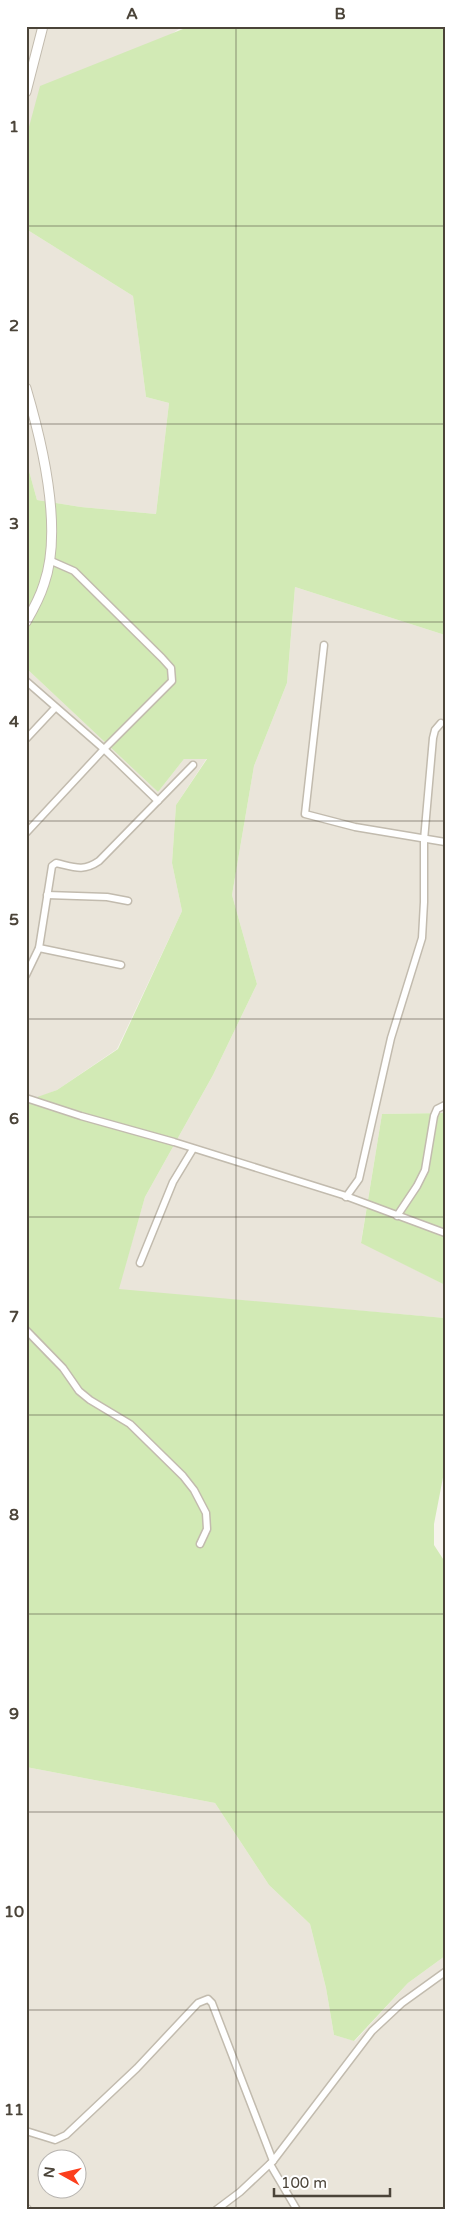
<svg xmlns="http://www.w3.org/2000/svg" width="471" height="2236" viewBox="0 0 471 2236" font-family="'Varela Round',sans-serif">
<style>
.residential{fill:#eae5da;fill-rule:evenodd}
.green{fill:#d2eab5}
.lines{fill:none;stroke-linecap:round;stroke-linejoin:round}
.minor-casing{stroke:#c2bbae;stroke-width:9}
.tertiary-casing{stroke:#c2bbae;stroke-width:11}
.minor{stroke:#fff;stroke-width:6}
.tertiary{stroke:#fff;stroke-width:9}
.grid{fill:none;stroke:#4b4439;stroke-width:1;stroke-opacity:0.55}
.neatline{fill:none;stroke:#4b4439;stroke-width:2}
.grid-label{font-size:16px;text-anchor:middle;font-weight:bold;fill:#4b4439}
</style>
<rect width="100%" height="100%" fill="#f6f3ec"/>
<g class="residential">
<polygon points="26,26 183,26 26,138"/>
<polygon points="26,229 133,296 146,397 169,403 156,514 81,507 37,500 26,460"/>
<polygon points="295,587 445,635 445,1113 382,1114 361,1242 445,1285 445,1318 118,1290 145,1197 213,1075 257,984 232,895 254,766 287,683"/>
<polygon points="26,668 158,792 184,759 207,758 176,805 172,863 182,911 117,1049 57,1090 28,1102"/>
<path d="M26,1767L215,1803L269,1885L310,1924L326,1988L334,2035L355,2041L408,1983L445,1956V2210H26ZM48,2158H78V2188H48Z"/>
</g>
<g class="green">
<polygon points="183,26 445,26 445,635 295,587 287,683 254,766 232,895 257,984 213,1075 145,1197 119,1289 445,1318 445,1467 434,1524 434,1545 445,1562 445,1956 408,1983 354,2041 334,2035 326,1988 310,1924 269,1885 215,1803 26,1767 26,1101 57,1090 118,1049 182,911 172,863 176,805 207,759 184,759 158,792 26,668 26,460 37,500 81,507 156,514 169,403 146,397 133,296 26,229 26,138 40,86 183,29"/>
<polygon points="445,1113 445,1285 361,1243 382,1114"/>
</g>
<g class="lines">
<defs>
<g id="minor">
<polyline points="324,645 305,814 355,827 445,842"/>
<polyline points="26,681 104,749 158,801"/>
<polyline points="26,739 55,708"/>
<polyline points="26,833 104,749 172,681 171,668 162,658 74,571 49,560"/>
<polyline points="47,895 107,897 128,901"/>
<polyline points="39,948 121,965"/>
<path d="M26,975L39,948L52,866L56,863C74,867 83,872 99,861L193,765"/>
<polyline points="26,1098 81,1116 174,1142 343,1195 445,1233"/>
<polyline points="346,1197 359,1179 391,1038 422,938 424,902 424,840 433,738 435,730 441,723"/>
<polyline points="397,1216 417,1186 425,1170 434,1116 437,1109 445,1105"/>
<polyline points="140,1263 173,1182 193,1149"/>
<polyline points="26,1330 63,1368 79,1391 90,1400 130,1424 183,1476 194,1490 206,1513 207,1529 200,1544"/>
<polyline points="26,2131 55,2140 66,2135 137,2068 198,2003 208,1999 212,2003 273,2161"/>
<polyline points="270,2164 297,2210"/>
<polyline points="216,2210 240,2192 273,2161 372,2031 402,2003 445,1972"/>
</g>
<g id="tertiary">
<polyline points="26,92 43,26"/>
<path d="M26,388C42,442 63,530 44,584C40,597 33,610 26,622"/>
<polyline points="26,2209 27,2210"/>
</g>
</defs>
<use href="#minor" class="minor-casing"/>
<use href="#tertiary" class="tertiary-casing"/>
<use href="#minor" class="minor"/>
<use href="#tertiary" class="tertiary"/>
</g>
<path class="grid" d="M236,26V2210M26,226H445M26,424H445M26,622H445M26,821H445M26,1019H445M26,1217H445M26,1415H445M26,1614H445M26,1812H445M26,2010H445"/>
<rect width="471" height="2236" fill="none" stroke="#ffffff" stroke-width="55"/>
<g transform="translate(62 2174) rotate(278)"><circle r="24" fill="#ffffff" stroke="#b7b4b0"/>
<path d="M0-4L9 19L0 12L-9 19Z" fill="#fc3f1d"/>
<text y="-8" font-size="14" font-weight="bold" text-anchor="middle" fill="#4b4439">N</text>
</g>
<path d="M274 2188v8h116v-8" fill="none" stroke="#4b4439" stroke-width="2.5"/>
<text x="281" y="2188" font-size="15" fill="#4b4439" stroke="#ffffff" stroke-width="4" paint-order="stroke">100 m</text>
<rect x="28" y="28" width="416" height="2180" class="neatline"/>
<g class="grid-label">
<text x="132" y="19">A</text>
<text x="340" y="19">B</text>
<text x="14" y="132">1</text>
<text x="14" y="331">2</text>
<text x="14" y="529">3</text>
<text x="14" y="727">4</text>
<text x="14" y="925">5</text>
<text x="14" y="1124">6</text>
<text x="14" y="1322">7</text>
<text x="14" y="1520">8</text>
<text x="14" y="1719">9</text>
<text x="14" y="1917">10</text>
<text x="14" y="2115">11</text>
</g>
</svg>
